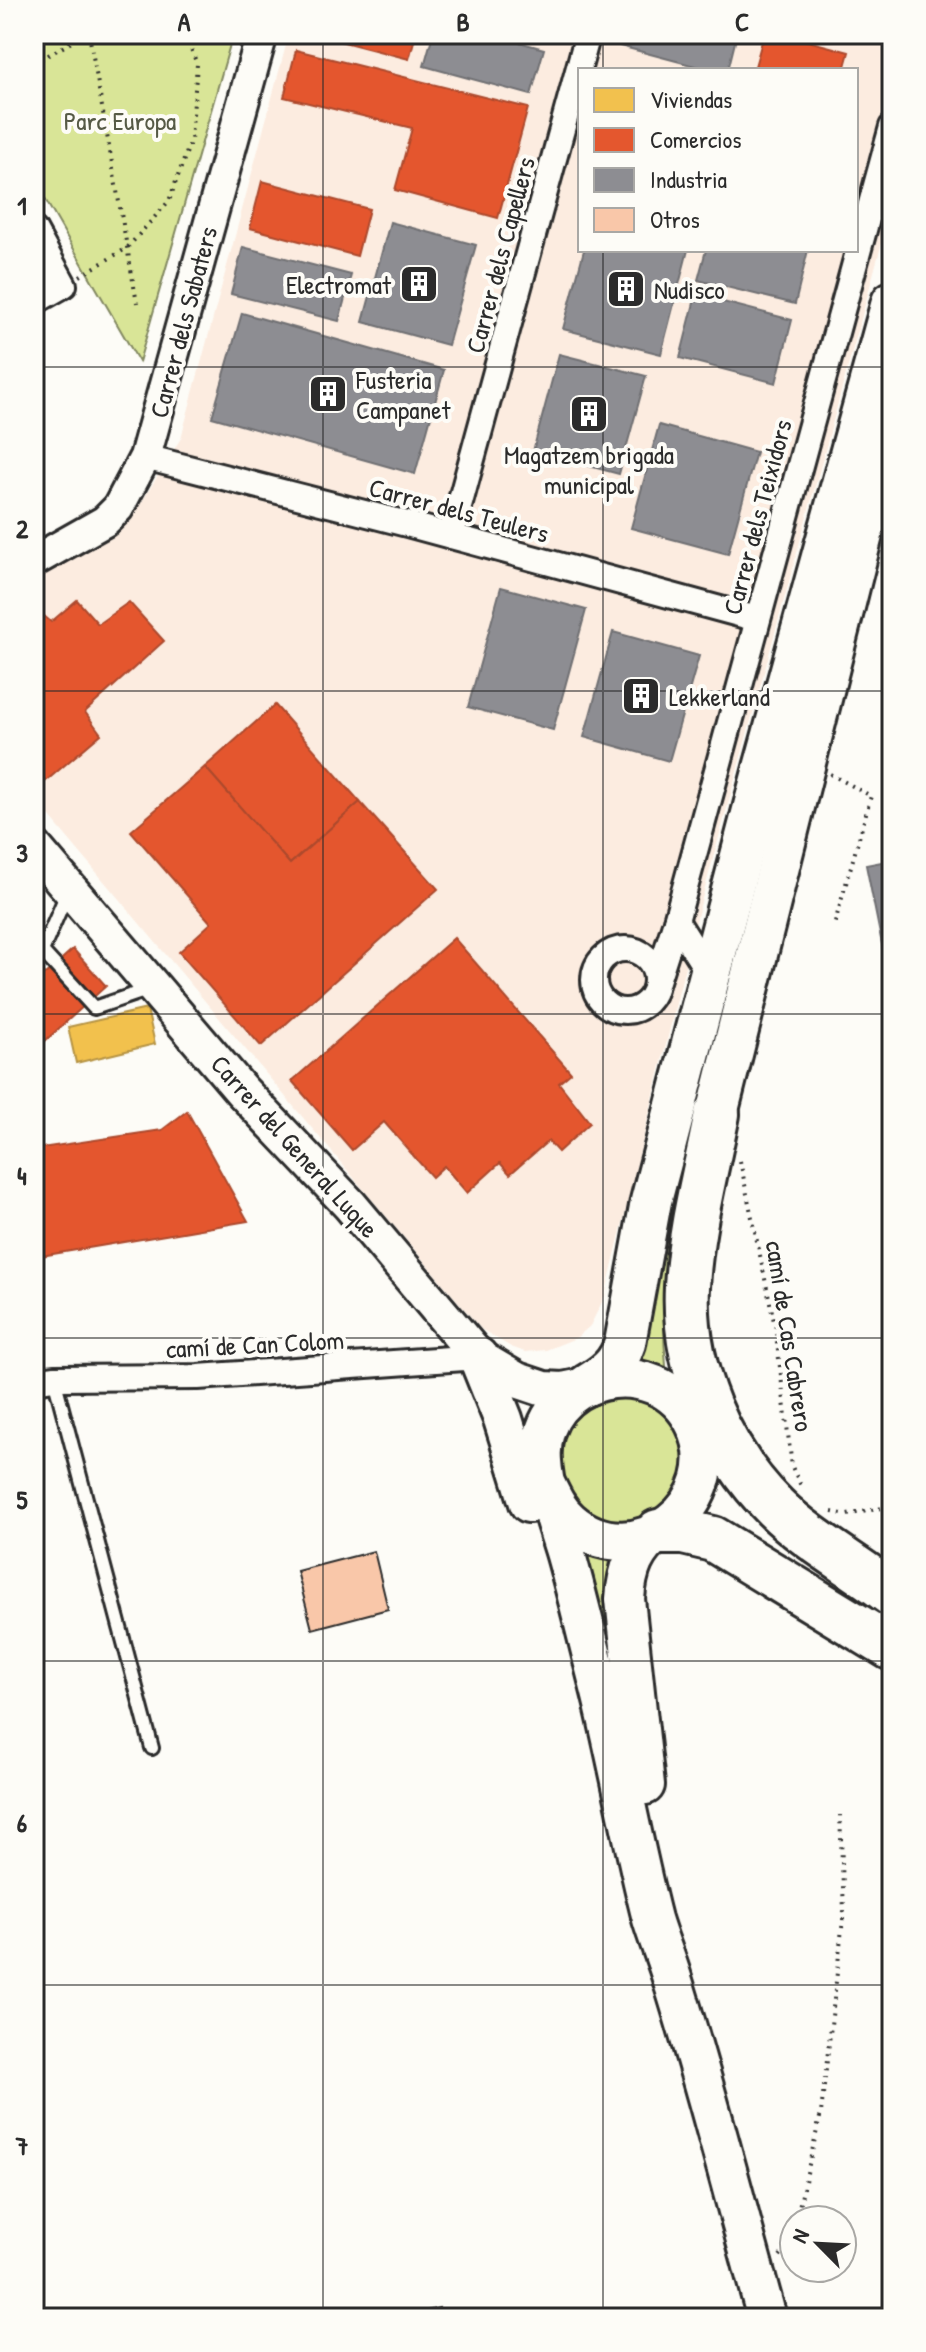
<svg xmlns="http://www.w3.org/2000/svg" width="926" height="2352" viewBox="0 0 926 2352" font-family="'Patrick Hand',sans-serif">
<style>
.built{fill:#fcece0;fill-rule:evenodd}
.green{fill:#d9e597;stroke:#828861;stroke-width:2}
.homes{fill:#f2c14e;stroke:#b69444;stroke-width:2}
.shops{fill:#e4572e;stroke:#ac4a2d;stroke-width:2}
.industry{fill:#8d8d92;stroke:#707073;stroke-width:2}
.building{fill:#f9c7a9;stroke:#2b2b2b;stroke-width:2}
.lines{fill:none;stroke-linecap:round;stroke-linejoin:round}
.service-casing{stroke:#2b2b2b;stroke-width:18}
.minor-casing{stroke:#2b2b2b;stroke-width:30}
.tertiary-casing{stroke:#2b2b2b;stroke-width:36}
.secondary-casing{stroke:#2b2b2b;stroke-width:40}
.primary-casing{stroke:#2b2b2b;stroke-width:44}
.trunk-casing{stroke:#2b2b2b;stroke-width:46}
.motorway-casing{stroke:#2b2b2b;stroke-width:50}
.path{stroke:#2b2b2b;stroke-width:4;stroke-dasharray:2 6;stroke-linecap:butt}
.service{stroke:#fdfcf7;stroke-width:12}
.minor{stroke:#fdfcf7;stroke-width:24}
.tertiary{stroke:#fdfcf7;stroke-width:30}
.secondary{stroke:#fdfcf7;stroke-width:34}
.primary{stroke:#fdfcf7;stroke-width:38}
.trunk{stroke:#fdfcf7;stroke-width:40}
.motorway{stroke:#fdfcf7;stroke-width:44}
.grid{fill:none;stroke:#2b2b2b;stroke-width:2;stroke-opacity:0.55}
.labels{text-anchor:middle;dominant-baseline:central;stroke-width:8;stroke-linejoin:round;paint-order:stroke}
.park-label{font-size:26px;fill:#565a46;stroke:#fdfcf7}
.street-label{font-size:26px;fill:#2b2b2b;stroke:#fdfcf7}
.poi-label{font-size:26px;fill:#2b2b2b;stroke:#fdfcf7;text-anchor:start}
.neatline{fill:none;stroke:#2b2b2b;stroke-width:3}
.grid-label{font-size:26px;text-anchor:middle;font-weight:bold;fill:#2b2b2b}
</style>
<rect width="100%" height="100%" fill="#fdfcf7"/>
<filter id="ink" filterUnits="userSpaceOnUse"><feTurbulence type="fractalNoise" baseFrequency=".0125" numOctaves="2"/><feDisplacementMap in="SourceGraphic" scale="16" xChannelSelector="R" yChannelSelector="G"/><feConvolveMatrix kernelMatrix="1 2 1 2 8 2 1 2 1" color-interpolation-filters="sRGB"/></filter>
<g filter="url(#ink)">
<path class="built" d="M289,34H892V206L697,917L605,1296L590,1326L576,1338L546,1350L525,1352L511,1347L481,1329L34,798V576L133,516L181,438ZM580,70H856V250H580Z"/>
<g class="green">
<polygon points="34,34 233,34 139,362 34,180"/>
<path d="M881,387L670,1244C664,1284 662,1325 666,1366L664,1370L640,1364L639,1357L656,1249Z"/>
<circle cx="622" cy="1459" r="63"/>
<polygon points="577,1546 610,1557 606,1597 615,1673"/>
</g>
<polygon class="homes" points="147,1009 155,1044 76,1063 68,1027"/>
<g class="shops">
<polygon points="313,34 416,34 409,59"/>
<polygon points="764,34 782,34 849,52 844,70 754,70"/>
<polygon points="296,50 528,108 498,218 395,190 412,128 284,97"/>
<polygon points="262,181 369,209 357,256 250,228"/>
<polygon points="77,600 98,624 129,602 164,641 85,712 101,734 46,781 34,767 34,623 43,615 51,622"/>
<polygon points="275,705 360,802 290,864 205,767"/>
<polygon points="205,767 290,864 360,802 438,889 261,1046 179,952 211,923 131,831"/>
<polygon points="454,938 571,1073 559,1083 590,1123 558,1152 548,1141 510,1174 500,1163 467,1193 444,1166 432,1177 384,1122 352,1150 292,1081"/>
<polygon points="73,949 106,986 45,1041 34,1028 34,984"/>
<polygon points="187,1111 248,1221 35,1257 34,1149 162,1130"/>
</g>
<g class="industry">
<polygon points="433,34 490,34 544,49 531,95 424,66"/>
<polygon points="623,34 737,34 728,70 710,70 620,46"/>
<polygon points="390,222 476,245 448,345 363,322"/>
<polygon points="243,247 351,275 339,321 231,294"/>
<polygon points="584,250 688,250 661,354 563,329"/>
<polygon points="706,250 808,250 795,304 698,280"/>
<polygon points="696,295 792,320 776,383 680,358"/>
<polygon points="242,313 444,370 415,474 212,417"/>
<polygon points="559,354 646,376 619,474 533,451"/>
<polygon points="659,425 756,452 728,554 631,528"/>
<polygon points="501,587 586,610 553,730 468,707"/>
<polygon points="613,632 699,656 669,761 584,737"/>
<polygon points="892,860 892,968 887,969 866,865"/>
</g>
<g class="building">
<polygon points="374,1551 388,1609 312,1629 297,1571"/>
<polygon points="439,2308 441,2318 397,2318 427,2311"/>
</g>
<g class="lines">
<defs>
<g id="service">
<polyline points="68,891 42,951 94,1008 150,989"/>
<polyline points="54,1378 152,1748"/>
</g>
<g id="minor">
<polyline points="34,230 64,285 34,302"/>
<polyline points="145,457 407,524 757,619"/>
<polyline points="451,536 588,34"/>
<polyline points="676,921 710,975"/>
<circle cx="625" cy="980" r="31"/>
<polyline points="656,984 676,921 892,127"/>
<polyline points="34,1381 54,1378 198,1377 478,1357"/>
</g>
<polyline id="tertiary" points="34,561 105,521 118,508 145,457 262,34"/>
<polyline id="secondary" points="34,847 241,1090 350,1205 478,1357 517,1380 544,1389 563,1390 587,1385"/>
<g id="primary">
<polyline points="478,1357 503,1419 529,1503"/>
<path d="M544,1481C551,1495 557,1510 570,1521C635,1578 733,1501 695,1424C657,1346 535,1375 542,1461C544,1493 557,1524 566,1555C579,1601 590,1649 602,1696C620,1770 633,1845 652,1919C658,1939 666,1958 672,1978C707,2090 736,2205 767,2318"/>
<path d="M645,1785L625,1599C627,1570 634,1550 658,1532"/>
</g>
<g id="trunk">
<polyline points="717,1114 892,415"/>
<path d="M587,1385C606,1374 618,1365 625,1343L651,1201L764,768L892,302"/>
</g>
<g id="motorway">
<path d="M717,1114C706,1171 690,1229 687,1287C683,1367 719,1451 775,1507C808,1540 855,1565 892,1594"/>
<polyline points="658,1532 683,1532 713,1539 892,1648"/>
</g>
</defs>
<use href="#service" class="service-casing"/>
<use href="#minor" class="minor-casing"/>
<use href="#tertiary" class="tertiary-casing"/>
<use href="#secondary" class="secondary-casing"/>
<use href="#primary" class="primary-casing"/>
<use href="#trunk" class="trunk-casing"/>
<use href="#motorway" class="motorway-casing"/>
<g class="path">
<polyline points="89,34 137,303"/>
<polyline points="34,63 86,34"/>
<polyline points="80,276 127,248 169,201 191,140 197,64 185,34"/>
<polyline points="830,774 871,796 834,926"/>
<polyline points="740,1161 775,1326 792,1467 801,1486"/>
<polyline points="832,1512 847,1515 892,1506"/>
<polyline points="796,2220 821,2113 844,1911 840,1815"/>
<polyline points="780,2256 788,2247 794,2228"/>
</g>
<use href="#service" class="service"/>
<use href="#minor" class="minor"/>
<use href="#tertiary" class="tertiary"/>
<use href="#secondary" class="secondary"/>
<use href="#primary" class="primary"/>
<use href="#trunk" class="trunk"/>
<use href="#motorway" class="motorway"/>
</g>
</g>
<path class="grid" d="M323,34V2318M603,34V70M603,250V2318M34,367H892M34,691H892M34,1014H892M34,1338H892M34,1661H892M34,1985H892"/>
<defs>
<symbol id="building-square" viewBox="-11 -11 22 22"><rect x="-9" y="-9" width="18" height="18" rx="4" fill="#2b2b2b" stroke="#fdfcf7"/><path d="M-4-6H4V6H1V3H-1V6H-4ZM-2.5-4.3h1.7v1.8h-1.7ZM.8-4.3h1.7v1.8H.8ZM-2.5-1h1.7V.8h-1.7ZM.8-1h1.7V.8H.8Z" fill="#fff"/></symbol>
</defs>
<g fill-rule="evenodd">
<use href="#building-square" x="397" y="262" width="44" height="44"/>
<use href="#building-square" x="604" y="267" width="44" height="44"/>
<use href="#building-square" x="306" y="372" width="44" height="44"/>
<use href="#building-square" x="567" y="392" width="44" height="44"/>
<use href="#building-square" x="619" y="674" width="44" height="44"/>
</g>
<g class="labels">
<g class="park-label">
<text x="120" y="120">Parc Europa</text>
</g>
<g class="street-label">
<text transform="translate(500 255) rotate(-75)">Carrer dels Capellers</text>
<text transform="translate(183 322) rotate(-75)">Carrer dels Sabaters</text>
<text transform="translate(459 510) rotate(15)">Carrer dels Teulers</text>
<text transform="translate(757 517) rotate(-75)">Carrer dels Teixidors</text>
<text transform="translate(295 1146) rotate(48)">Carrer del General Luque</text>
<text transform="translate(790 1336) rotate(81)">camí de Cas Cabrero</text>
<text transform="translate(255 1344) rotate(-3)">camí de Can Colom</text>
</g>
<g class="poi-label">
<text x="391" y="284" text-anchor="end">Electromat</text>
<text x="654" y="289">Nudisco</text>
<text x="356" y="379">Fusteria<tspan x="356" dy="30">Campanet</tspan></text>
<text x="589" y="454" text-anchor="middle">Magatzem brigada<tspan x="589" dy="30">municipal</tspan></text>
<text x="669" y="696">Lekkerland</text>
</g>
</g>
<rect width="926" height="2352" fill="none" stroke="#fdfcf7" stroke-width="88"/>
<rect x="578" y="68" width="280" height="184" fill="#fdfcf7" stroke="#a9a8a5" stroke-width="2"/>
<rect x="594" y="88" width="40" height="24" fill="#f2c14e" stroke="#a9a8a5" stroke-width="2"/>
<text x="650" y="108" font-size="24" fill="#2b2b2b">Viviendas</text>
<rect x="594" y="128" width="40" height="24" fill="#e4572e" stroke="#a9a8a5" stroke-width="2"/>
<text x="650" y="148" font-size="24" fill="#2b2b2b">Comercios</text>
<rect x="594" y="168" width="40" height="24" fill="#8d8d92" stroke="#a9a8a5" stroke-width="2"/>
<text x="650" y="188" font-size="24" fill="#2b2b2b">Industria</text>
<rect x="594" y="208" width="40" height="24" fill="#f9c7a9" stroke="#a9a8a5" stroke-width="2"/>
<text x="650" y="228" font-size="24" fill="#2b2b2b">Otros</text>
<g transform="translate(818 2244) rotate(294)"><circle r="38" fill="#fdfcf7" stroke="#a9a8a5" stroke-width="2"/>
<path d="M0-6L14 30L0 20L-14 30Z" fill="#2b2b2b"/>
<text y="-12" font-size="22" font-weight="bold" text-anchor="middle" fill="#2b2b2b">N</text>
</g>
<rect x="44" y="44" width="838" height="2264" class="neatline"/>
<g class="grid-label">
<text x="184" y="31">A</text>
<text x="463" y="31">B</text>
<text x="742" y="31">C</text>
<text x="22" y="215">1</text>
<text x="22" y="538">2</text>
<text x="22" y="862">3</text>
<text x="22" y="1185">4</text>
<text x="22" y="1509">5</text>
<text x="22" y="1832">6</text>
<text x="22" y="2155">7</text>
</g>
</svg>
